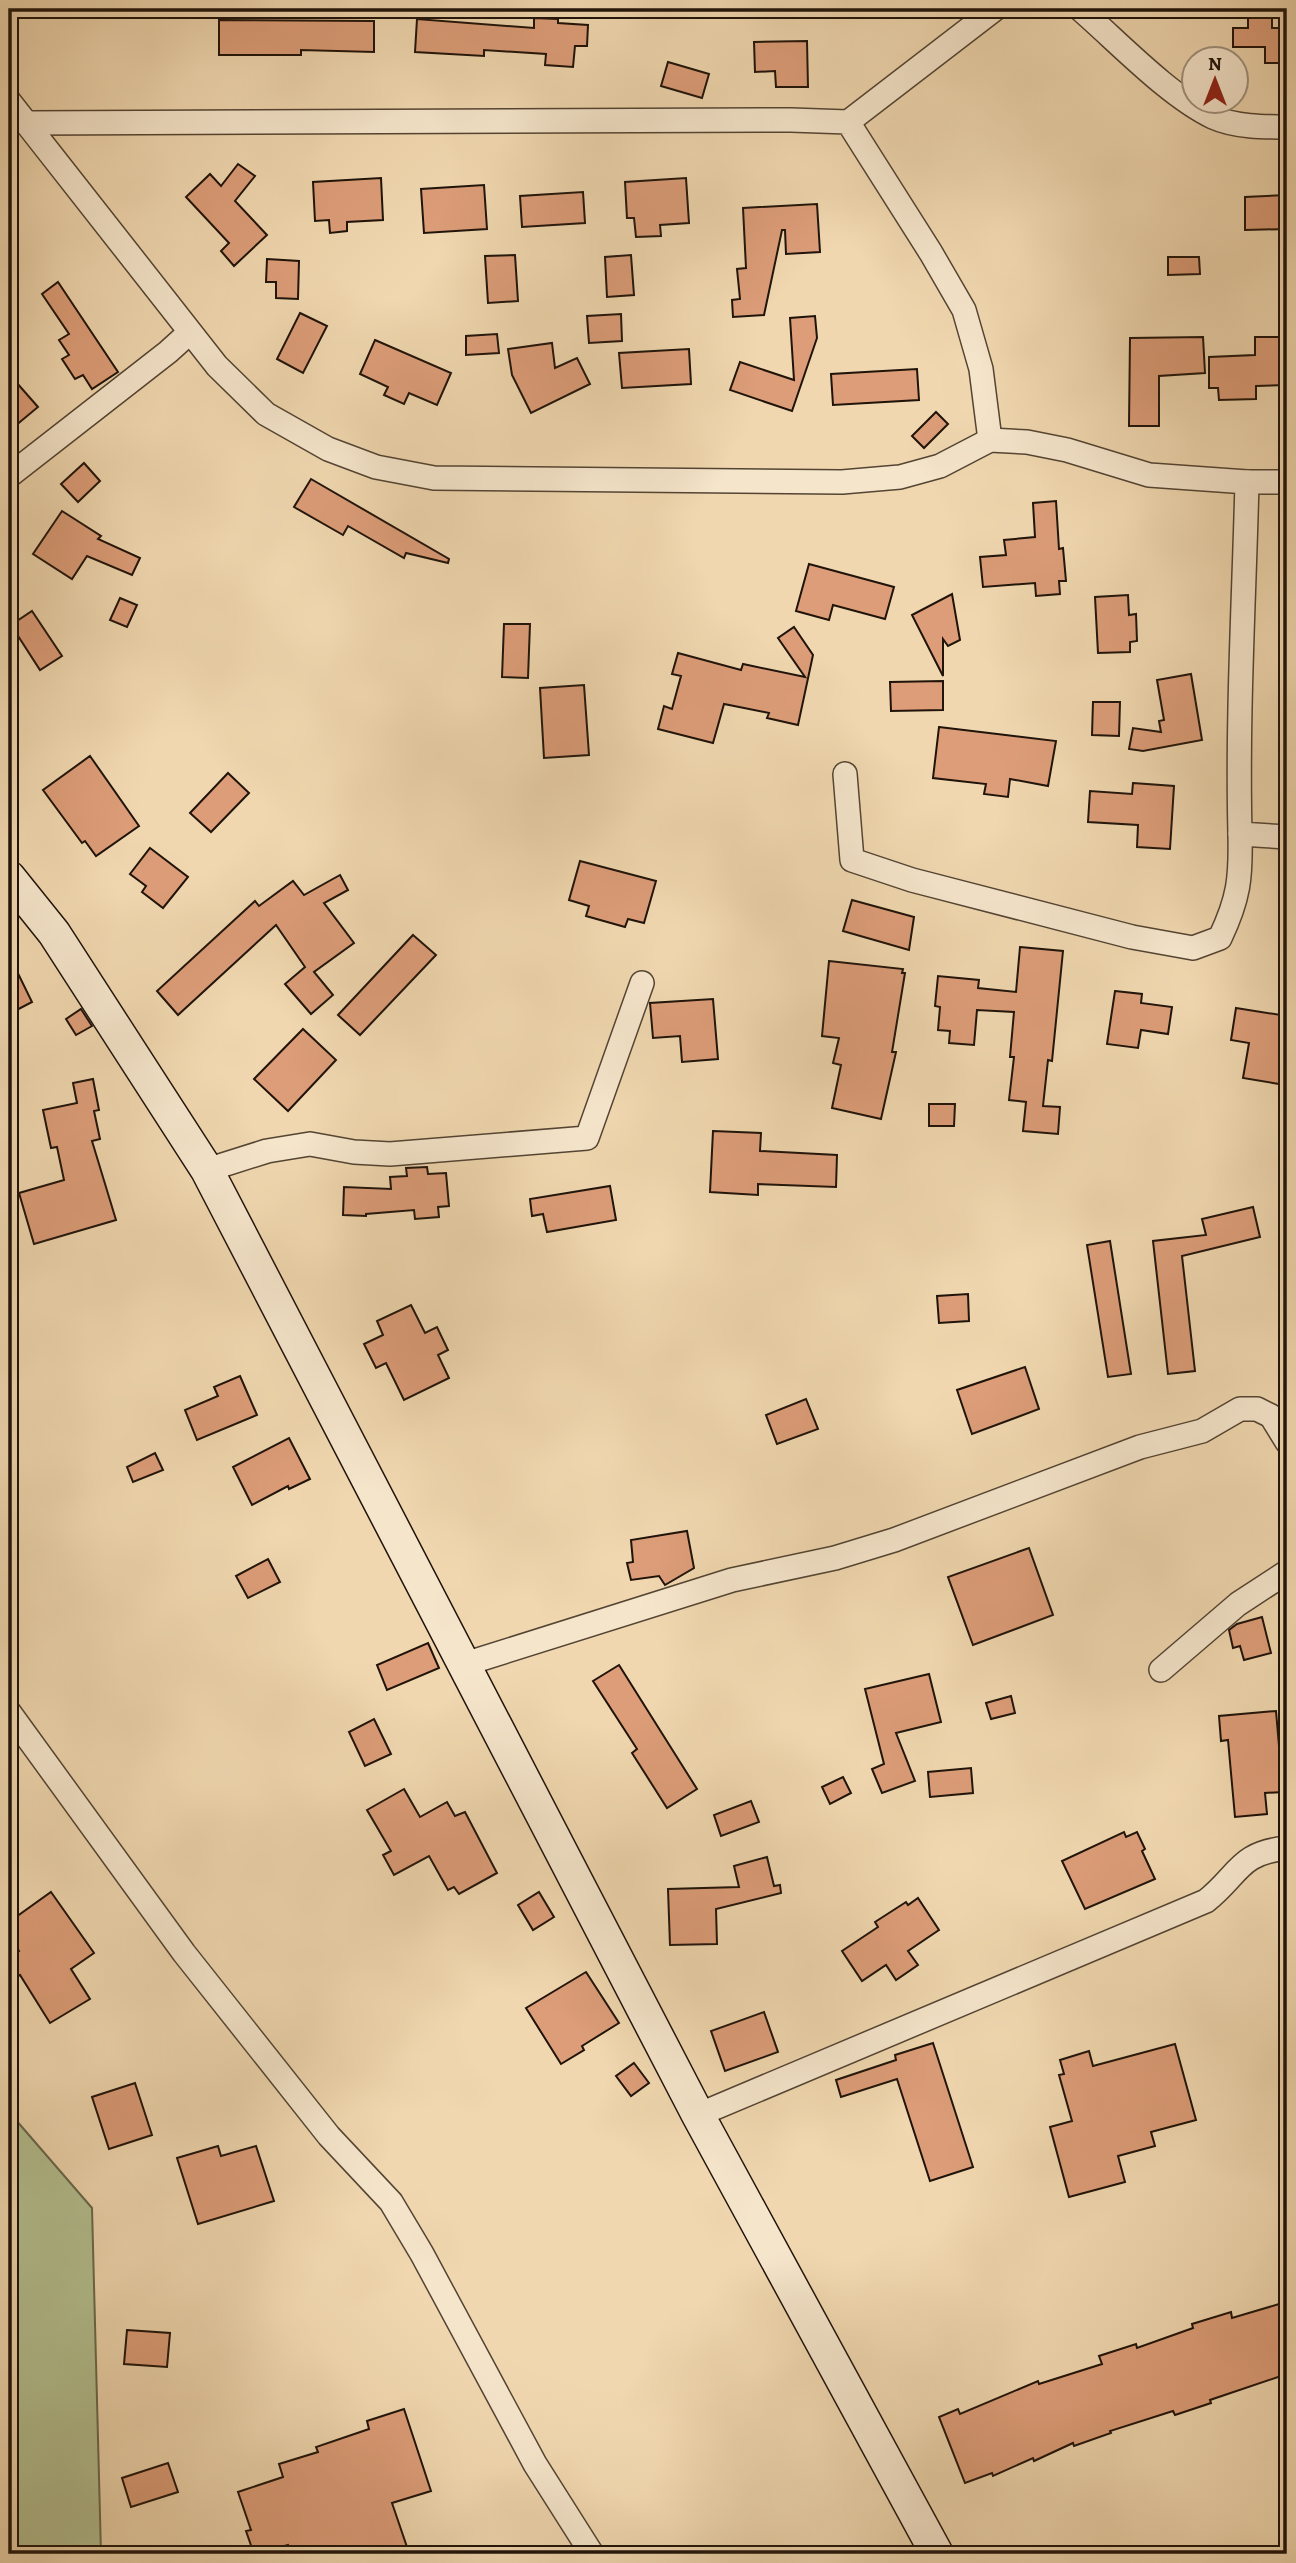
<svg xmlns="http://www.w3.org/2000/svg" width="1296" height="2563" viewBox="0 0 1296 2563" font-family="Alegreya,serif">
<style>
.green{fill:#b3bf90;stroke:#69694d;stroke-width:2}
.building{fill:#dc9d78;stroke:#1f130a;stroke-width:2}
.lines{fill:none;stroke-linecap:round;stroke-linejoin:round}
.street-casing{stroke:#534433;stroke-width:26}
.secondary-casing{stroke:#1f130a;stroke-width:35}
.street{stroke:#f5e5cb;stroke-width:23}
.secondary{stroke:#f5e5cb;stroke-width:32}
</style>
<rect width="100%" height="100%" fill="#f0d7af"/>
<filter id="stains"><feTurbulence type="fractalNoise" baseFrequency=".00286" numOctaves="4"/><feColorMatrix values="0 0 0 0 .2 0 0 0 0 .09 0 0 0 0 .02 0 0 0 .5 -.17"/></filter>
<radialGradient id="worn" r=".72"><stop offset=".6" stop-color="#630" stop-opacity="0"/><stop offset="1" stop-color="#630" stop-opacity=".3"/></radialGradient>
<polygon class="green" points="9,2112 92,2208 101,2554 9,2554"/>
<g class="building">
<polygon points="1248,9 1272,9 1272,28 1287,28 1287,63 1265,63 1265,47 1233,47 1233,28 1248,28"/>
<polygon points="534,18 558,19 558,23 588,25 587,46 575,46 573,67 545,65 546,54 484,50 484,56 415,52 417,19 534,28"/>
<polygon points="219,20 374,21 374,52 301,50 301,55 219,55"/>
<polygon points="807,41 808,87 776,87 775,71 755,72 754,42"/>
<polygon points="668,62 709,74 702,98 661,86"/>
<polygon points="238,164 255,176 235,201 267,235 234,266 221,251 229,243 186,197 210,174 221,186"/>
<polygon points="381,178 383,220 347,222 347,231 330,233 329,220 315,221 313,182"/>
<polygon points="686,178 689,223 660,225 661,236 636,237 634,218 627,218 625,182"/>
<polygon points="484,185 487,229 424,233 421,189"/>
<polygon points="583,192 585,223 522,227 520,196"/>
<polygon points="1287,195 1287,229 1245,230 1245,197"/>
<polygon points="817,204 820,252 786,254 785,230 782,230 764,315 733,317 732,300 740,299 737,269 746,268 743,208"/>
<polygon points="515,255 518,301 488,303 485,256"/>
<polygon points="631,255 634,295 607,297 605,257"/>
<polygon points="1168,257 1199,257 1200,274 1168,275"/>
<polygon points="267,259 299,261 298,299 276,298 276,282 266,282"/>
<polygon points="58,282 118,372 92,389 83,375 75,379 62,359 69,355 59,340 69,334 42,294"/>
<polygon points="300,313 327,326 303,373 277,359"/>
<polygon points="621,314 622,341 589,343 587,316"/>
<polygon points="815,316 817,338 792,411 730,390 740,362 794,380 790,318"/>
<polygon points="497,334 499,353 466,355 466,336"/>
<polygon points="1203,337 1205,373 1159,376 1159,426 1129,426 1130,338"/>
<polygon points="1255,337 1286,337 1287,385 1256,386 1256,399 1219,400 1218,388 1209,388 1209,357 1255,355"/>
<polygon points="375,340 451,373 437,405 409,393 404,404 384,395 388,387 360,374"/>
<polygon points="552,343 555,368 577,358 590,384 531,413 512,375 508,349"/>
<polygon points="689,349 691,384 622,388 619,353"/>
<polygon points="917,369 919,400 833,405 831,374"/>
<polygon points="9,374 38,407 9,431"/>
<polygon points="936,412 948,424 924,448 912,436"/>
<polygon points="84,463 100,481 78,502 61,484"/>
<polygon points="311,479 449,559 448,563 406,553 404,558 348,526 343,535 294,507"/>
<polygon points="1056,501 1059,549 1063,548 1066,581 1059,581 1060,594 1036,596 1035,583 983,587 980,557 1006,555 1004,540 1035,537 1033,503"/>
<polygon points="62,511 101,536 98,539 140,558 132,575 87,556 72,579 33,554"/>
<polygon points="809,564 894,587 885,619 833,605 829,620 796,611"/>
<polygon points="952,594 960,640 948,646 943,639 943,676 912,615"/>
<polygon points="1128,595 1129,615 1136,614 1137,641 1130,642 1130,652 1098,653 1095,597"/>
<polygon points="120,598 137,605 127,627 110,620"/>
<polygon points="32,611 62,656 40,670 11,625"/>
<polygon points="504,624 530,624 528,678 502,677"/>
<polygon points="794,627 813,655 798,725 767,718 769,713 724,704 713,743 658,729 664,706 672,709 681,676 672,674 678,653 741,670 743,664 805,677 778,638"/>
<polygon points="1191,674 1202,740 1143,751 1129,749 1133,728 1161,732 1159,721 1164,720 1157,680"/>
<polygon points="943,681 943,710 891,711 890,682"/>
<polygon points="584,685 589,755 544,758 540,688"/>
<polygon points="1093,702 1120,702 1119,736 1092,735"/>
<polygon points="939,727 1056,741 1048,786 1010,779 1008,797 984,794 986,784 933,778"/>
<polygon points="90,756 139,826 96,856 85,841 82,843 43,790"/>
<polygon points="228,773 249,793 211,832 190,813"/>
<polygon points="1133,783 1174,786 1170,849 1137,847 1138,825 1088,822 1090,791 1132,794"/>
<polygon points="150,848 188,877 163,908 142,892 146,886 130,874"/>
<polygon points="580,861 656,881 644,923 628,919 625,927 586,916 589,906 569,900"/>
<polygon points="340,875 348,890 324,903 354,943 314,972 333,995 311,1014 285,984 305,967 276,925 178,1015 157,991 255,901 259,906 293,881 304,895"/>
<polygon points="852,900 914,917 909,950 843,931"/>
<polygon points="413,935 436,955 360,1035 338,1015"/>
<polygon points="1020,947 1063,951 1052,1061 1048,1060 1043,1106 1060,1107 1058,1134 1023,1131 1026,1102 1009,1100 1014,1057 1010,1057 1014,1012 977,1010 974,1045 949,1043 950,1031 938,1030 940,1007 935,1006 938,976 979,980 978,988 1016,992"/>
<polygon points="9,955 32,1002 9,1014"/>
<polygon points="829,961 903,969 902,973 905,973 892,1052 896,1052 881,1119 832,1108 841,1065 833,1063 839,1038 822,1036"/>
<polygon points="1115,991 1142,994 1141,1003 1172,1007 1168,1034 1141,1030 1138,1048 1107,1044"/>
<polygon points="713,999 718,1059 682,1062 680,1036 653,1038 650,1003"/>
<polygon points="1236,1008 1287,1016 1287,1034 1279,1084 1243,1078 1249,1043 1231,1040"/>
<polygon points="81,1009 92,1026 76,1035 66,1019"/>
<polygon points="303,1029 336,1060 288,1111 254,1079"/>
<polygon points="93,1079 99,1110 94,1111 100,1139 92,1141 116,1220 34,1244 19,1193 64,1180 57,1147 51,1148 43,1110 77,1103 73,1083"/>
<polygon points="929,1104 955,1104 954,1126 929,1126"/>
<polygon points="713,1131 761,1133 760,1151 837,1155 836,1187 758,1184 758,1195 710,1192"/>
<polygon points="427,1167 428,1174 446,1173 449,1206 438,1207 439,1217 415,1219 414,1210 366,1214 366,1216 343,1215 344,1187 391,1189 390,1177 407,1176 406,1168"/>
<polygon points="610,1186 616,1220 547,1232 543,1214 532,1216 530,1199"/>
<polygon points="1253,1207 1260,1237 1182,1256 1195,1371 1168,1374 1153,1241 1206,1235 1202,1219"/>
<polygon points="1110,1241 1131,1374 1108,1377 1087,1245"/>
<polygon points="968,1294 969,1321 939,1323 937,1296"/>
<polygon points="411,1305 425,1333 437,1327 448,1350 438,1355 449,1378 404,1400 386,1363 376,1368 364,1344 383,1335 377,1321"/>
<polygon points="1025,1367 1039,1409 972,1434 957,1390"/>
<polygon points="240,1376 257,1415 197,1440 185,1410 218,1396 214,1387"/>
<polygon points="806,1399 818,1429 777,1444 766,1415"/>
<polygon points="289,1438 310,1479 289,1489 288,1486 252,1505 233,1467"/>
<polygon points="155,1453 163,1470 133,1482 127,1467"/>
<polygon points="687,1531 694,1568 665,1585 659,1576 631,1580 627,1563 633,1562 631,1540"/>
<polygon points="1029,1548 1053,1615 973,1645 948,1577"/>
<polygon points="268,1559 280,1582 248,1598 236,1576"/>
<polygon points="1262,1617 1271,1653 1244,1660 1240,1646 1233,1648 1229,1630 1237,1624"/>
<polygon points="428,1643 439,1668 387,1690 377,1665"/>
<polygon points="619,1665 697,1789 667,1808 632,1753 637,1749 593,1681"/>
<polygon points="929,1674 941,1722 896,1733 915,1781 882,1793 872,1769 884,1764 865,1689"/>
<polygon points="1011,1696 1015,1713 991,1719 986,1703"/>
<polygon points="1276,1711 1283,1792 1265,1793 1267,1814 1235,1817 1228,1740 1221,1741 1219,1716"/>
<polygon points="374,1719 391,1754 365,1766 349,1732"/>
<polygon points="971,1768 973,1793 930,1797 928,1772"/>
<polygon points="843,1777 851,1793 830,1804 822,1787"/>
<polygon points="404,1789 420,1817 447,1802 455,1816 465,1812 497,1873 459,1894 454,1887 448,1890 429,1856 394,1875 383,1855 391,1851 367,1810"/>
<polygon points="751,1801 759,1822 721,1836 714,1815"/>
<polygon points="1124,1832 1126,1837 1137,1832 1145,1849 1142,1851 1155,1879 1085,1909 1062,1861"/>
<polygon points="767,1857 774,1886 780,1885 781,1893 716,1909 717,1944 670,1945 668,1889 739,1887 734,1866"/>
<polygon points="51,1892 94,1953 71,1969 90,1999 50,2023 20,1975 17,1977 9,1965 9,1958 19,1951 9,1936 9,1922"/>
<polygon points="539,1892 554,1917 533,1930 518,1905"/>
<polygon points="918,1898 939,1930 908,1951 918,1965 896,1980 886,1965 862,1981 842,1951 878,1927 875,1922 906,1902 908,1905"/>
<polygon points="586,1972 619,2023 582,2046 584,2050 561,2064 526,2008"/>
<polygon points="764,2012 778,2052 725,2071 711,2031"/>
<polygon points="933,2043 973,2167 930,2181 897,2079 841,2097 836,2080 896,2060 895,2055"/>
<polygon points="1175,2044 1196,2120 1151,2132 1155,2146 1118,2156 1125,2182 1069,2197 1050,2127 1072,2121 1059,2075 1064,2074 1060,2060 1089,2051 1093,2066"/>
<polygon points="634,2063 649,2083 631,2096 616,2076"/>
<polygon points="135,2083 152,2135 109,2149 92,2097"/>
<polygon points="218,2146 221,2156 256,2146 274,2201 198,2224 177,2158"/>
<polygon points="1279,2304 1287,2332 1287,2374 1210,2400 1211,2403 1175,2415 1173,2411 1110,2431 1111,2433 1074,2446 1073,2443 1034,2461 1033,2458 993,2476 992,2473 965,2483 939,2417 958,2409 960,2414 1038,2381 1039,2384 1102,2364 1099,2356 1136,2344 1137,2348 1193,2328 1192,2324 1231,2312 1232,2318"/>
<polygon points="127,2330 170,2333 167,2367 124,2364"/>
<polygon points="404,2409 431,2491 392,2503 407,2547 383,2554 291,2554 288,2545 254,2554 246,2531 251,2530 238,2492 283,2477 279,2464 318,2452 316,2447 369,2429 367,2421"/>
<polygon points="168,2463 178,2492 131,2507 122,2478"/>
</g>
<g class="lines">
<defs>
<g id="street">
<path d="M1080,9C1118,42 1169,96 1213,117C1235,127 1264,127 1287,127"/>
<polyline points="9,101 217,366 266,414 328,449 376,467 434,478 842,482 900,477 940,466 990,440 1027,442 1067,450 1149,475 1247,482"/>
<polyline points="848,122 995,9"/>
<polyline points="28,123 791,120 848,122 931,253 964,310 981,369 990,440"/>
<polyline points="9,476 168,352 189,333"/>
<path d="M1287,482H1247C1244,600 1237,717 1240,834L1287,837"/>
<path d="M845,774L852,860L912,880L1132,937L1193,948L1220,938C1239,898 1241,878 1240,834"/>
<polyline points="207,1170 267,1151 310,1144 354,1152 390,1154 587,1138 642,983"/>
<polyline points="465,1664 732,1580 835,1558 894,1540 1140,1447 1202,1431 1240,1409 1257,1409 1271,1416 1287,1442"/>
<polyline points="1161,1670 1238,1604 1287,1572"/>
<polyline points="9,1712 184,1953 329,2136 391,2202 422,2254 535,2464 592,2554"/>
<path d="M698,2115L1206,1901C1240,1874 1238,1853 1287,1848"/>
</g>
<polyline id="secondary" points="9,877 54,933 207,1170 698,2115 937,2554"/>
</defs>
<use href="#street" class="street-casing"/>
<use href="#secondary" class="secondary-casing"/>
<use href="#street" class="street"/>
<use href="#secondary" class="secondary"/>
</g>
<rect width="1296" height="2563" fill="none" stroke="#f0d7af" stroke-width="35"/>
<rect x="10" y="10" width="1275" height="2542" fill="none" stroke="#1f130a" stroke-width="3.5"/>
<rect x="18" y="18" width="1261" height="2528" fill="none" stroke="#1f130a" stroke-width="2"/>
<g transform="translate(1215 80)"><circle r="33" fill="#f5e5cb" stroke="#9f917e" stroke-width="2"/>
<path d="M0-5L12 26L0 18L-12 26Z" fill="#8f2418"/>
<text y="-10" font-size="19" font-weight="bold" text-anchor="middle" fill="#1f130a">N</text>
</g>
<rect width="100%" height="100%" filter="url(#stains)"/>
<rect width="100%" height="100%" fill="url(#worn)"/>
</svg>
